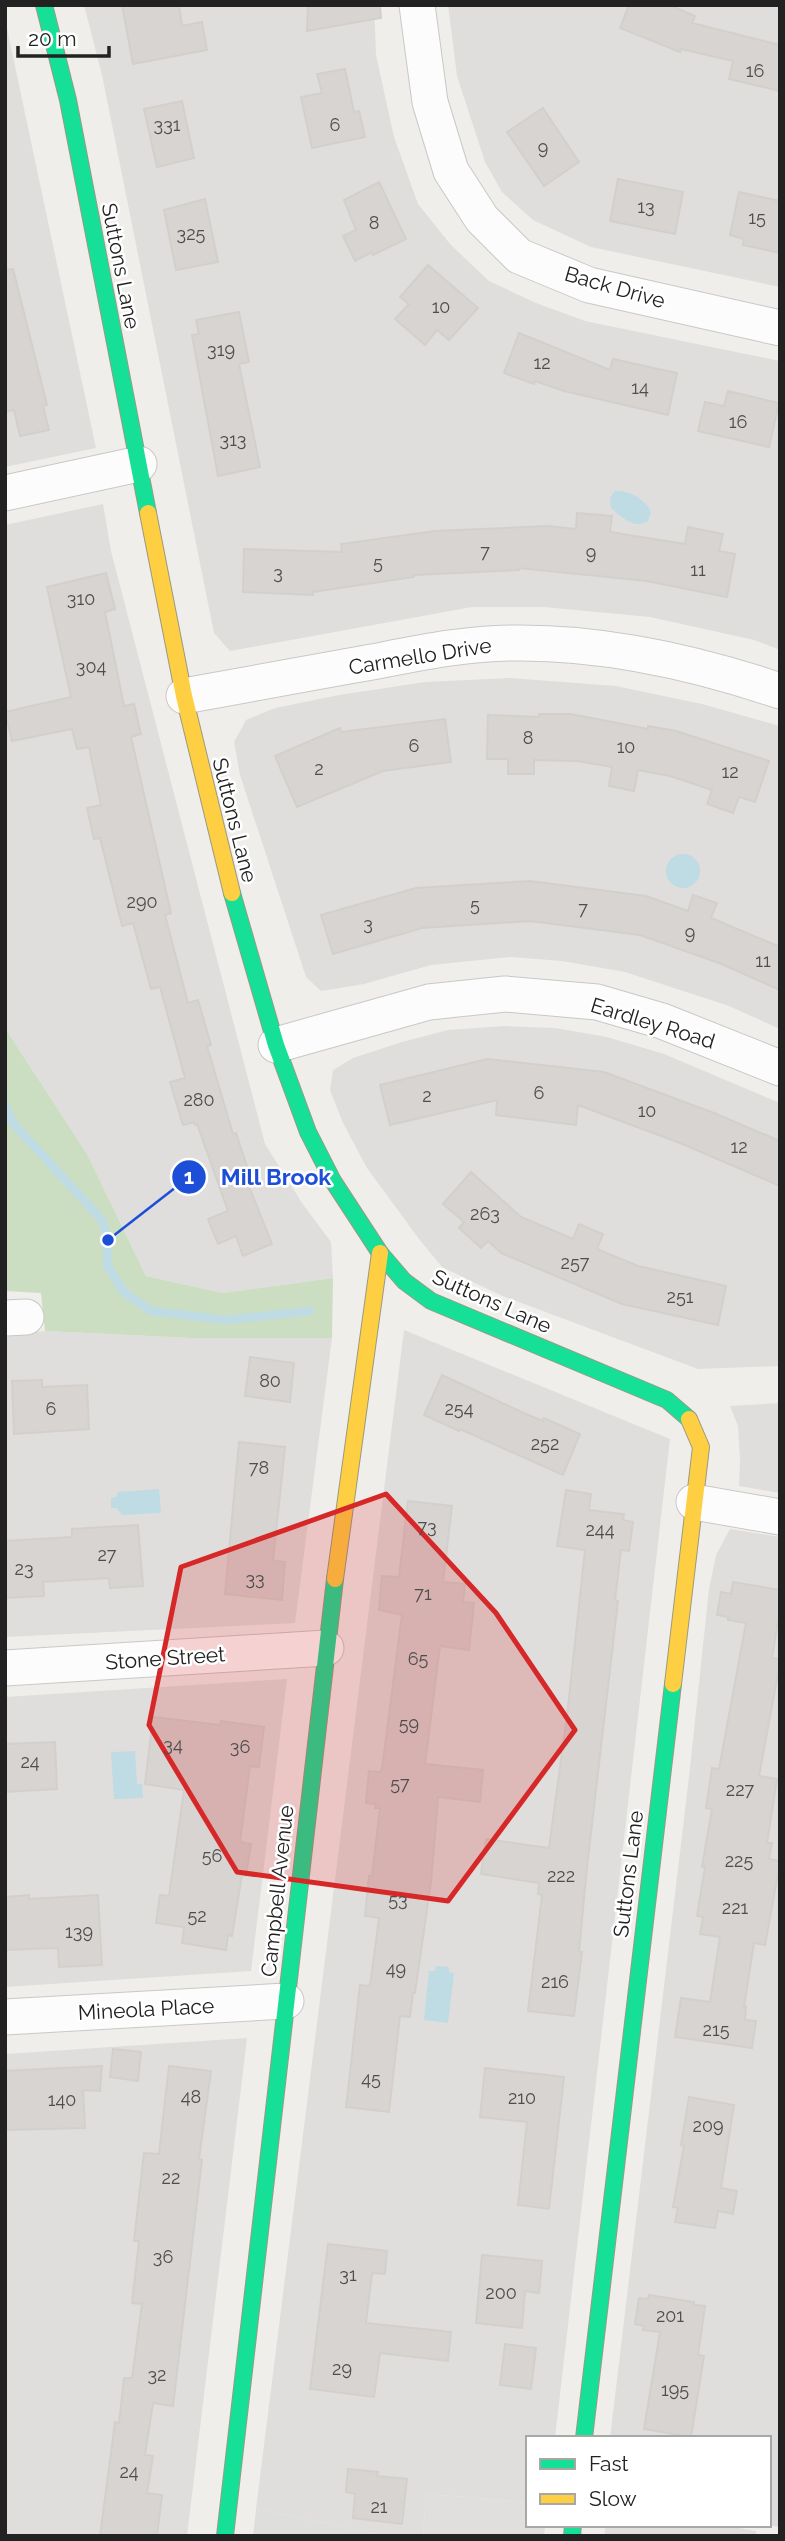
<svg xmlns="http://www.w3.org/2000/svg" width="785" height="2541" viewBox="0 0 785 2541" font-family="Raleway,sans-serif">
<style>
.residential{fill:#dfdedc}
.religious{fill:#dededc}
.forest{fill:#cbdec1}
.parking{fill:#e0dfde}
.water{fill:#bfdbe3}
.lines{fill:none;stroke-linecap:round;stroke-linejoin:round}
.stream{stroke:#bfdbe3;stroke-width:9}
.building{fill:#d7d4d2;stroke:#d3d0cc;stroke-width:2}
.street-casing{stroke:#c9c8c7;stroke-width:37}
.fast-casing{stroke:#999a82;stroke-width:18}
.slow-casing{stroke:#999a82;stroke-width:18}
.street{stroke:#fdfcfc;stroke-width:35}
.fast{stroke:#16e098;stroke-width:16}
.slow{stroke:#ffcf43;stroke-width:16}
.marked{fill:#d62828;fill-opacity:0.2;stroke:#d62828;stroke-width:5;stroke-linejoin:round}
.labels{text-anchor:middle;dominant-baseline:central;stroke-width:5;stroke-linejoin:round;paint-order:stroke}
.number-label{font-size:18px;fill:#4f4e4e}
.street-label{font-size:21px;fill:#222;stroke:#fff}
.leader{fill:none;stroke:#1d4ed8;stroke-width:2.5}
.callout-dot{fill:#1d4ed8;stroke:#fff;stroke-width:2.5}
.mark-label{font-size:21px;text-anchor:middle;font-weight:bold;fill:#fff}
.callout-label{font-size:23px;text-anchor:middle;font-weight:bold;fill:#1d4ed8;stroke:#fff;stroke-width:5;stroke-linejoin:round;paint-order:stroke}
</style>
<rect width="100%" height="100%" fill="#f0eeeb"/>
<g class="residential">
<polygon points="84,5 374,5 376,55 394,137 418,204 451,245 489,281 536,303 585,321 780,361 780,650 754,640 650,617 544,607 472,607 230,651 214,633 102,75"/>
<polygon points="448,5 780,5 780,287 591,247 533,220 502,192 485,162 457,76"/>
<polygon points="5,19 96,448 5,467"/>
<polygon points="103,504 111,551 265,1144 302,1203 331,1242 333,1278 223,1293 146,1276 87,1154 5,1028 5,525"/>
<polygon points="510,678 616,686 702,704 780,726 780,1029 729,1006 625,972 562,961 511,957 431,965 364,984 321,991 306,977 240,775 234,742 246,720 275,708 339,695 425,682"/>
<polygon points="504,1026 555,1028 607,1037 664,1054 780,1103 780,1366 698,1369 500,1295 442,1267 419,1239 367,1168 343,1123 330,1090 333,1070 353,1058 402,1042 448,1030"/>
<polygon points="404,1330 670,1439 555,2438 528,2438 528,2502 426,2494 423,2536 388,2536 256,2509"/>
<polygon points="45,1331 191,1338 332,1338 295,1623 5,1637 5,1335"/>
<polygon points="780,1403 780,1493 739,1486 740,1460 738,1426 730,1406"/>
<polygon points="730,1529 780,1537 780,2527 768,2525 769,2438 610,2438 689,1777 709,1589 716,1555"/>
<polygon points="287,1679 251,1971 5,1987 5,1697"/>
<polygon points="247,2038 187,2536 5,2536 5,2054"/>
</g>
<polygon class="religious" points="256,2509 388,2536 253,2536"/>
<polygon class="forest" points="5,1028 87,1154 146,1276 223,1293 333,1278 332,1338 191,1338 45,1331 41,1293 5,1291"/>
<g class="parking">
<polygon points="426,2494 528,2502 528,2525 545,2525 544,2536 423,2536"/>
<polygon points="606,2525 721,2525 756,2531 756,2536 604,2536"/>
</g>
<g class="water">
<path d="M615,491C629,490 645,499 651,512L648,521C634,530 622,517 611,508L610,498Z"/>
<circle cx="683" cy="871" r="17"/>
<polygon points="159,1489 161,1513 122,1515 117,1508 111,1508 111,1498 116,1497 118,1492"/>
<polygon points="135,1751 137,1784 142,1784 143,1798 114,1799 111,1752"/>
<polygon points="436,1966 449,1967 449,1972 454,1973 448,2023 424,2020 429,1971 435,1971"/>
</g>
<g class="lines">
<polyline class="stream" points="5,1106 13,1123 102,1220 108,1240 107,1265 124,1292 151,1311 225,1320 310,1311"/>
</g>
<g class="building">
<polygon points="122,5 179,5 182,26 202,22 207,50 133,64"/>
<polygon points="308,5 380,5 381,18 307,31"/>
<polygon points="629,5 669,5 695,16 692,23 780,45 780,91 729,79 733,61 681,49 680,52 620,28"/>
<polygon points="345,69 354,112 359,111 365,137 312,148 301,97 322,93 317,74"/>
<polygon points="182,101 194,158 157,167 144,109"/>
<polygon points="543,108 579,162 544,186 507,132"/>
<polygon points="618,179 683,192 675,234 610,221"/>
<polygon points="379,182 406,239 373,255 372,252 355,261 343,236 356,230 344,200"/>
<polygon points="739,192 780,201 780,253 743,245 744,239 730,235"/>
<polygon points="205,199 218,262 176,270 164,210"/>
<polygon points="428,265 478,308 449,340 437,330 425,345 395,319 409,304 400,297"/>
<polygon points="13,269 47,405 43,406 49,430 20,436 14,410 5,412 5,270"/>
<polygon points="239,312 249,362 239,364 260,467 218,476 192,335 199,334 196,320"/>
<polygon points="519,333 610,370 613,359 677,373 668,415 564,391 535,381 534,384 504,373"/>
<polygon points="728,391 779,403 769,447 698,431 705,402 724,406"/>
<polygon points="577,513 612,516 610,532 685,544 688,527 723,534 719,551 735,554 727,597 647,581 519,568 519,570 414,575 414,577 313,592 313,595 243,592 244,549 342,552 341,544 435,531 548,526 576,529"/>
<polygon points="106,573 115,609 105,612 124,706 134,704 141,734 131,737 171,913 165,915 188,1003 198,1000 211,1045 207,1046 233,1134 236,1133 251,1178 246,1179 272,1244 243,1256 236,1236 218,1244 208,1219 228,1211 197,1124 195,1125 194,1122 183,1125 170,1082 185,1078 160,987 151,989 133,923 122,926 100,838 94,839 87,808 101,805 89,747 77,749 72,729 12,741 5,712 71,697 47,587"/>
<polygon points="539,714 571,714 648,729 648,726 676,731 769,761 755,802 739,797 733,813 707,804 712,790 670,776 638,770 634,791 609,786 612,767 577,761 534,760 534,774 508,774 508,759 487,759 488,715 539,717"/>
<polygon points="445,719 451,762 383,771 297,807 275,756 340,728 341,732"/>
<polygon points="530,881 646,896 688,911 693,895 717,903 711,918 780,947 780,990 719,963 640,935 530,921 422,928 333,954 321,915 416,888"/>
<polygon points="487,1059 604,1072 714,1113 780,1141 780,1186 680,1143 578,1105 576,1125 496,1115 497,1100 390,1125 380,1085"/>
<polygon points="471,1172 521,1217 573,1239 579,1224 603,1234 597,1249 638,1266 726,1286 718,1325 622,1304 501,1253 488,1241 481,1248 459,1228 464,1222 443,1204"/>
<polygon points="250,1357 294,1363 290,1402 245,1396"/>
<polygon points="442,1375 526,1414 543,1421 544,1418 580,1434 563,1475 460,1429 459,1431 424,1415"/>
<polygon points="42,1380 42,1387 87,1385 89,1429 14,1434 12,1381"/>
<polygon points="239,1442 285,1447 273,1561 285,1562 282,1600 225,1594"/>
<polygon points="566,1490 591,1494 589,1510 624,1514 623,1520 633,1522 629,1551 621,1550 615,1600 618,1601 587,1867 579,1952 582,1952 574,2016 528,2011 542,1895 538,1894 539,1883 481,1874 486,1839 549,1848 567,1716 585,1550 557,1546"/>
<polygon points="408,1501 452,1506 443,1582 465,1584 463,1602 474,1603 469,1650 440,1646 425,1764 483,1770 480,1802 438,1797 431,1882 415,1993 413,1993 410,2017 400,2016 389,2112 346,2107 360,1985 370,1986 379,1918 365,1916 369,1876 372,1876 380,1808 375,1808 376,1804 366,1803 369,1771 380,1772 382,1769 402,1615 379,1610 382,1576 399,1577"/>
<polygon points="138,1525 143,1586 110,1588 109,1578 43,1582 44,1596 5,1598 5,1541 72,1537 72,1529"/>
<polygon points="733,1582 780,1590 780,1609 772,1658 780,1659 780,1663 759,1776 777,1779 767,1843 772,1843 769,1859 780,1861 780,1863 765,1945 754,1943 744,2007 746,2007 745,2020 756,2021 752,2048 675,2037 681,1998 710,2002 720,1937 700,1934 703,1917 697,1916 705,1867 702,1867 712,1809 706,1808 708,1795 712,1768 719,1769 746,1623 728,1620 728,1617 717,1615 721,1592 731,1594"/>
<polygon points="153,1717 220,1725 221,1721 264,1727 259,1767 250,1766 240,1842 251,1844 246,1876 242,1875 232,1936 228,1935 226,1950 182,1943 184,1927 156,1923 160,1895 169,1896 184,1790 145,1784"/>
<polygon points="55,1742 57,1789 5,1792 5,1744"/>
<polygon points="29,1895 29,1899 98,1895 102,1965 59,1967 58,1948 5,1950 5,1897"/>
<polygon points="113,2049 141,2052 138,2081 110,2077"/>
<polygon points="102,2066 100,2091 83,2090 85,2128 5,2130 5,2071"/>
<polygon points="169,2066 211,2071 199,2159 202,2160 173,2406 153,2403 145,2455 153,2456 147,2493 162,2495 157,2536 100,2536 115,2422 119,2423 124,2378 132,2378 142,2304 132,2303 139,2241 134,2241 144,2153 159,2154"/>
<polygon points="485,2068 564,2077 549,2209 518,2205 527,2122 480,2117"/>
<polygon points="689,2097 734,2105 721,2188 737,2191 733,2214 718,2211 715,2228 675,2222 678,2208 673,2207 684,2146 681,2145"/>
<polygon points="328,2244 387,2251 385,2274 372,2273 366,2323 451,2332 448,2361 380,2353 374,2397 310,2389"/>
<polygon points="482,2255 542,2261 539,2293 525,2291 522,2328 476,2323"/>
<polygon points="649,2295 694,2302 694,2305 705,2306 698,2355 704,2356 691,2437 644,2429 660,2332 643,2330 644,2326 635,2324 639,2298 648,2299"/>
<polygon points="505,2344 536,2348 531,2389 500,2385"/>
<polygon points="348,2469 378,2472 377,2476 407,2479 402,2524 353,2518 355,2494 346,2492"/>
</g>
<g class="lines">
<defs>
<g id="street">
<polyline points="417,5 430,102 451,171 482,219 519,256 589,285 780,328"/>
<polyline points="5,493 139,464"/>
<path d="M184,696C246,685 309,673 372,662C419,653 466,643 514,643C605,642 694,662 780,691"/>
<polyline points="276,1045 429,1002 505,994 597,1002 662,1021 780,1068"/>
<polyline points="5,1318 26,1317"/>
<polyline points="694,1502 780,1517"/>
<polyline points="5,1668 326,1648"/>
<polyline points="5,2017 286,2001"/>
</g>
<g id="fast">
<polyline points="44,5 68,100 148,513"/>
<polyline points="232,893 276,1045 308,1132 333,1181 380,1253 404,1281 431,1301 667,1400 689,1419"/>
<polyline points="584,2438 673,1684"/>
<polyline points="225,2536 335,1579"/>
<polyline points="572,2536 573,2525"/>
</g>
<g id="slow">
<polyline points="148,513 184,696 232,893"/>
<polyline points="335,1579 380,1253"/>
<polyline points="673,1684 701,1447 689,1419"/>
</g>
</defs>
<use href="#street" class="street-casing"/>
<use href="#fast" class="fast-casing"/>
<use href="#slow" class="slow-casing"/>
<use href="#street" class="street"/>
<use href="#fast" class="fast"/>
<use href="#slow" class="slow"/>
</g>
<path class="marked" d="M386,1494L496,1613L575,1730L448,1901L237,1872L149,1725L181,1567Z"/>
<g class="labels">
<g class="number-label">
<text x="755" y="70">16</text>
<text x="167" y="124">331</text>
<text x="335" y="124">6</text>
<text x="543" y="147">9</text>
<text x="646" y="206">13</text>
<text x="757" y="217">15</text>
<text x="374" y="222">8</text>
<text x="191" y="233">325</text>
<text x="441" y="306">10</text>
<text x="221" y="349">319</text>
<text x="542" y="362">12</text>
<text x="640" y="387">14</text>
<text x="738" y="421">16</text>
<text x="233" y="439">313</text>
<text x="485" y="551">7</text>
<text x="591" y="552">9</text>
<text x="378" y="562">5</text>
<text x="698" y="569">11</text>
<text x="278" y="572">3</text>
<text x="81" y="598">310</text>
<text x="91" y="666">304</text>
<text x="528" y="737">8</text>
<text x="414" y="745">6</text>
<text x="626" y="746">10</text>
<text x="319" y="768">2</text>
<text x="730" y="771">12</text>
<text x="142" y="901">290</text>
<text x="475" y="904">5</text>
<text x="583" y="908">7</text>
<text x="368" y="923">3</text>
<text x="690" y="932">9</text>
<text x="763" y="960">11</text>
<text x="539" y="1092">6</text>
<text x="427" y="1095">2</text>
<text x="199" y="1099">280</text>
<text x="647" y="1110">10</text>
<text x="739" y="1146">12</text>
<text x="485" y="1213">263</text>
<text x="575" y="1262">257</text>
<text x="680" y="1296">251</text>
<text x="270" y="1380">80</text>
<text x="51" y="1408">6</text>
<text x="459" y="1408">254</text>
<text x="545" y="1443">252</text>
<text x="259" y="1467">78</text>
<text x="427" y="1526">73</text>
<text x="600" y="1529">244</text>
<text x="107" y="1554">27</text>
<text x="24" y="1568">23</text>
<text x="255" y="1578">33</text>
<text x="423" y="1593">71</text>
<text x="418" y="1658">65</text>
<text x="409" y="1723">59</text>
<text x="173" y="1744">34</text>
<text x="240" y="1746">36</text>
<text x="30" y="1761">24</text>
<text x="400" y="1783">57</text>
<text x="740" y="1789">227</text>
<text x="212" y="1855">56</text>
<text x="739" y="1860">225</text>
<text x="561" y="1875">222</text>
<text x="398" y="1899">53</text>
<text x="735" y="1907">221</text>
<text x="197" y="1915">52</text>
<text x="79" y="1931">139</text>
<text x="396" y="1968">49</text>
<text x="555" y="1981">216</text>
<text x="716" y="2029">215</text>
<text x="371" y="2078">45</text>
<text x="191" y="2096">48</text>
<text x="522" y="2097">210</text>
<text x="62" y="2099">140</text>
<text x="708" y="2125">209</text>
<text x="171" y="2177">22</text>
<text x="163" y="2256">36</text>
<text x="348" y="2274">31</text>
<text x="501" y="2292">200</text>
<text x="670" y="2315">201</text>
<text x="342" y="2368">29</text>
<text x="157" y="2374">32</text>
<text x="675" y="2389">195</text>
<text x="129" y="2471">24</text>
<text x="379" y="2506">21</text>
</g>
<g class="street-label">
<text transform="translate(121 266) rotate(79)">Suttons Lane</text>
<text transform="translate(615 287) rotate(16)">Back Drive</text>
<text transform="translate(420 656) rotate(-9)">Carmello Drive</text>
<text transform="translate(235 820) rotate(76)">Suttons Lane</text>
<text transform="translate(653 1023) rotate(17)">Eardley Road</text>
<text transform="translate(492 1301) rotate(24)">Suttons Lane</text>
<text transform="translate(165 1658) rotate(-4)">Stone Street</text>
<text transform="translate(628 1874) rotate(-83)">Suttons Lane</text>
<text transform="translate(277 1891) rotate(-84)">Campbell Avenue</text>
<text transform="translate(146 2009) rotate(-3)">Mineola Place</text>
</g>
</g>
<path class="leader" d="M108 1240L189 1177"/>
<g class="callout-dot">
<circle cx="108" cy="1240" r="7"/>
<circle cx="189" cy="1177" r="18"/>
</g>
<g class="mark-label">
<text x="189" y="1184">1</text>
</g>
<g class="callout-label">
<text x="276" y="1185">Mill Brook</text>
</g>
<rect width="785" height="2541" fill="none" stroke="#222222" stroke-width="14"/>
<rect x="526" y="2436" width="245" height="91" fill="#ffffff" stroke="#a7a7a7" stroke-width="2"/>
<rect x="540" y="2459" width="35" height="10" fill="#16e098" stroke="#a7a7a7" stroke-width="2"/>
<text x="589" y="2471" font-size="21" fill="#222222">Fast</text>
<rect x="540" y="2494" width="35" height="10" fill="#ffcf43" stroke="#a7a7a7" stroke-width="2"/>
<text x="589" y="2506" font-size="21" fill="#222222">Slow</text>
<path d="M18 46v10h91v-10" fill="none" stroke="#222222" stroke-width="3.5"/>
<text x="28" y="46" font-size="21" fill="#222222" stroke="#ffffff" stroke-width="5" paint-order="stroke">20 m</text>
</svg>
